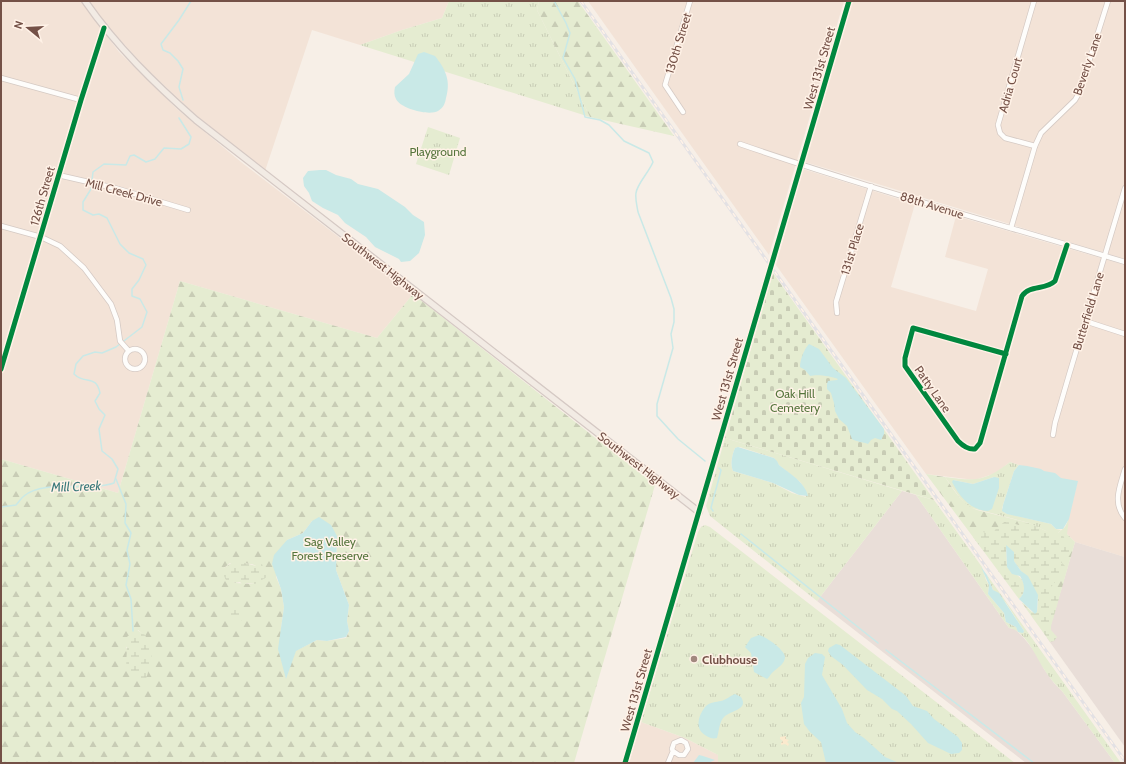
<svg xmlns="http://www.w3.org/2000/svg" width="1126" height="764" viewBox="0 0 1126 764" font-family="Cabin,sans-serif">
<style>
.residential{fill:#f3e3d7}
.industrial{fill:#e9ded8}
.grass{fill:url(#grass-tufts);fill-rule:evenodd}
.forest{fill:url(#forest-firs);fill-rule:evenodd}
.wetland{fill:url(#wetland-marsh)}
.sand{fill:url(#sand-dots)}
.cemetery{fill:url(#cemetery-stones)}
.water{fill:#c9e9e7}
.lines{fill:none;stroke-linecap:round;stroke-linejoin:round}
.stream{stroke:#c9e9e7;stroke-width:1.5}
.minor-casing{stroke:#d5cac4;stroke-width:6}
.major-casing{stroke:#d5c9c4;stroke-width:8}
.minor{stroke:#fefdfb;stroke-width:4.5}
.major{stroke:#f2ebe4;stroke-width:5.5}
.rail-casing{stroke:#e3e1e4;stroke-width:3}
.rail{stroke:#fff2e7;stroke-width:1.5;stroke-dasharray:4.5;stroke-linecap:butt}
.minor-bridge-casing{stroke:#d5cac4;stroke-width:6;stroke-linecap:butt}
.minor-bridge{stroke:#fefdfb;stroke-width:4.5}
.cycleway-casing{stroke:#fff2e7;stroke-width:8}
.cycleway{stroke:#00873e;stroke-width:5}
.poi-dot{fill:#a2887f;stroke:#fff2e7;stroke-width:1.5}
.labels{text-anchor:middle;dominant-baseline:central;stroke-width:3;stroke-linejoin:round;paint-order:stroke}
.street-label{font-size:12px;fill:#745147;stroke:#fff2e7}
.park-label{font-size:12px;fill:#55753c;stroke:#fff2e7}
.poi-label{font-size:12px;font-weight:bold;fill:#745147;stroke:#fff2e7;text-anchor:start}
.water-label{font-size:13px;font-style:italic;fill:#3a797b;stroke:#fff2e7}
</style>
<defs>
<pattern id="grass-tufts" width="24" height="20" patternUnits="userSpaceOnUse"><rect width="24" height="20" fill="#e5ecd1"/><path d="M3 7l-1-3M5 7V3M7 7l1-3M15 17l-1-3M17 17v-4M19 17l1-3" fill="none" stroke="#c8ccb5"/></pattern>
<pattern id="forest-firs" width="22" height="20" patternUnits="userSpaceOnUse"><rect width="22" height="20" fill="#e5ecd1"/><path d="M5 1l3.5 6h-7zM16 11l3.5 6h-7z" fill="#c8ccb5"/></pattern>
<pattern id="wetland-marsh" width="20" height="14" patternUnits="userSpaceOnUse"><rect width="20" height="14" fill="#e5ecd1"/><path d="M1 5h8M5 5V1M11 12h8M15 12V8" fill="none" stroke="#c8ccb5"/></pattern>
<pattern id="sand-dots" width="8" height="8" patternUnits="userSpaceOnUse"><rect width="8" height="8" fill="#fbeace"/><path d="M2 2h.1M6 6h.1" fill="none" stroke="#dbcab2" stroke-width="1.8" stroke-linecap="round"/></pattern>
<pattern id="cemetery-stones" width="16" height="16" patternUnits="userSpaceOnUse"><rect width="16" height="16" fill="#e5ecd1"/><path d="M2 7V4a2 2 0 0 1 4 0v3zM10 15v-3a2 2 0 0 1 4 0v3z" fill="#c8ccb5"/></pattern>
</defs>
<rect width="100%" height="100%" fill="#f7efe7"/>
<g class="residential">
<polygon points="1,1 81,1 119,52 177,109 241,162 413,294 377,338 180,281 118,493 1,459"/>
<polygon points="89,1 449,1 442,18 402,30 360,45 312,30 265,171 197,116 149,71 110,29"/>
<polygon points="588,1 844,1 769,255"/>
<polygon points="852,1 1125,1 1125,259 805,162"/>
<polygon points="803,169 915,204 891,287 976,311 988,269 945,257 956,216 1125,265 1125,557 1075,542 1065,532 1077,484 1010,462 996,473 975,480 926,474 776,265"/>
<polygon points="641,722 685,738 718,755 718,763 629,763"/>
</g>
<g class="industrial">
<polygon points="902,491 916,495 1009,628 1015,629 1023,637 1036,653 1044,669 1054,683 1062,691 1115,763 1026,763 817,601"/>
<polygon points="1075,542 1125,557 1125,747 1047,638"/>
</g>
<g class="grass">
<polygon points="449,1 539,1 537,10 590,117 360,45 402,30 442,18"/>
<polygon points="428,127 460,138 449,175 416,164"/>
<path d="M725,438L902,491L817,601L710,516L706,506ZM740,447L774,458L779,465L800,482L803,486L806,497L792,493L773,483L733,471C730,464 732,455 735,448Z"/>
<path d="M1010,462L1019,465L1014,471L1003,505L1002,508L1005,513L1051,524L1056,529L1061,530L1058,533H1050L1029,523L968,507L960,498L945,477C976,481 984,482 1010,462ZM994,477L990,510L953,480L973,484Z"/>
<path d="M916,495L934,500L982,567L986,580L989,585L988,594L1004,613L1006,622L1016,627L1018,631H1024L1006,603L993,590L987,575L1121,763H1115L1062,691C1055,684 1049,678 1044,669C1036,657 1025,630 1009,628Z"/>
<polygon points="705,525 710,527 1015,763 718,763 718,755 685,738 641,722 698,532 701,527"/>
</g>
<g class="forest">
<polygon points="539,1 578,1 674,136 590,117 537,10"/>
<path d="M180,281L377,338L413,294L655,485L574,763H1V459L118,493ZM312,521L337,536L336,570L349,605L347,621L349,631L346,638L327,641L317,640L295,651L286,678L283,662L281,628L284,607L281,589L276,577L287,540L303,533ZM230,563L252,564L256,566L255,584L235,583L224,568ZM138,630C151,640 148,645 149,660L126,648Z"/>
<path d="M926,474L945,477C954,490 962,505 977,510L1029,523L1050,533H1058L1065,527L1069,519L1067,534L1075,542L1053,619L995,532L982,549Z"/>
</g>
<g class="wetland">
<path d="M1004,522H1008L1019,525L1029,523L1045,531L1058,533L1063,535L1066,542L1071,547L1070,552L1061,562L1065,566C1064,572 1055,582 1051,587L1054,595L1059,598L1051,626V630L1057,637L1054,641L1050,642L1022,603H1023L1032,612H1037L1038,599L1034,588L1014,561L1010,550L1006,547L1007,567L1010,569L1011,572C1023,576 1030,589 1019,599L973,537L979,536L983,532L992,534L996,529Z"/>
<polygon points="234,561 238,563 241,562 256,566 262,564 267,577 255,584 247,583 243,585 240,582 235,583 233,581 230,582 226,580 223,574 224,568"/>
<path d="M236,604C240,609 242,614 242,620L237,622L236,621H234L230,615L231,608Z"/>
<polygon points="137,630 145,635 152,650 151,658 149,660 151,663 146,679 141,681 131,677 126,669 127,646 125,639 133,631"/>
</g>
<polygon class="sand" points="786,736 786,739 789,740 787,742 789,744 788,746 785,744 781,745 781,743 783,741 780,739 780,737"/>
<polygon class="cemetery" points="773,273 934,500 725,438"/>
<g class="water">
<path d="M424,52L435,56C446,70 451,81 446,98C445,104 443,108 438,111C429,116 401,109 396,99C394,95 394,92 395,87L409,74L418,54Z"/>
<polygon points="320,170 326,170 336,175 351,179 358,184 378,189 405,207 413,215 424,222 425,235 419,253 410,261 401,262 399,259 375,247 366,237 345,223 338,215 323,208 312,201 309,193 304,186 303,178 308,171"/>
<path d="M809,344L819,349L833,368L846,378L884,429V434L881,440L875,438L871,440L868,444C863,442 857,442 852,439L847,426L839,419L835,411L834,403L831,393L827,389V384L828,381L837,380L838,379C831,376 817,374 810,376L805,370L800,367C800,360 804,349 809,344Z"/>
<path d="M738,447L774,458L777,461L779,465C789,473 805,482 808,496L799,495L773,483L733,471C730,464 732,455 735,448Z"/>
<polygon points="1019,465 1027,466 1041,469 1044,471 1055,473 1061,478 1078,481 1069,519 1063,529 1056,529 1051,524 1007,514 1002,511 1003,505 1014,471"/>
<path d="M994,477L999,478V488L992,509L988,511C970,510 960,497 952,482L953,480L973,484Z"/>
<polygon points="319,517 331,525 337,536 336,570 349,605 347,621 349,631 346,637 327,641 317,640 296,651 286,679 278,649 284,607 281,589 272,564 274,555 287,540 303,533 312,521"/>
<path d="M1006,545L1014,552V561L1021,571L1028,576L1038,595L1037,612L1035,614L1019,599C1026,593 1025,584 1020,576L1012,574L1007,567Z"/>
<polygon points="981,567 987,575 993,590 999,593 1024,631 1023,633 1018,632 1016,627 1006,622 1004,613 988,594 989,585"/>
<path d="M759,635C765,636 785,650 785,657C785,664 777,668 773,672C770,674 770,677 767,679L754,672L751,653L745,647L751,638Z"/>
<polygon points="836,644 840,645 901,692 906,696 913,706 927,711 934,719 958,737 962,743 962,750 959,753 951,754 928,743 911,724 897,711 892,709 882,699 867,690 843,665 831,656 828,651 829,648"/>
<polygon points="815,653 822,654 825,657 822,675 842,709 847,723 855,732 864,738 885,757 899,763 826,763 821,742 810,732 804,724 801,703 804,697 805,664 808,658"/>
<path d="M735,694L741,697C749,710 731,710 724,717C719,722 719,732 717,738C713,739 709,738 705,735C694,728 699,714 706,706C710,702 716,702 721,701C726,700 730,696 735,694Z"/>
<polygon points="699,755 703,756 715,760 708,763 693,763"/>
</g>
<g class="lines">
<g class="stream">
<path d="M554,1L566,23L570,33L563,58L575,79L585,117L600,120L609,125L624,141L649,153L653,162C649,172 637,184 636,193C635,199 637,206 638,212L671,298L674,309V322L671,334L673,348L657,404V416L678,439L705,461"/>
<polyline points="183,100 179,87 183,69 178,61 170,53 163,50 161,44 179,20 191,1"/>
<polyline points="116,479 126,504 125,523 131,533 127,550 130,564 126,585 131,599 133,631"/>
<path d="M1,507L16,505C19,502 21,498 24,496C44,479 89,492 114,483L118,469L112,459L102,451L99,429L105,415L99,409L95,401L100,393C96,374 85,385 74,374L76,364L83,356L95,352L102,353L116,347L142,327L147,312L140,299L132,296V289L139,280L146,265L143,259L129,253L120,244L107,218L99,214L93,215L83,210V202L91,189L93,172L104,164L126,165L130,156L134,155L146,162L155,159L164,148L181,149L189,144L191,137L179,118"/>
<path d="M713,511L711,508C714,495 718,483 721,470L719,468"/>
<polyline points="741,534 878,643"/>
<polyline points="886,650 1034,763"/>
</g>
<defs>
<g id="minor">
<polyline points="1034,1 998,125 1000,133 1005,138 1035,146"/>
<polyline points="1,78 81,100"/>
<polyline points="683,112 665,85 690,1"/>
<path d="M740,144C867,188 996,223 1125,262"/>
<polyline points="58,175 115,188 188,210"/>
<polyline points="1,226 41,237 60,246 84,268 111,304 117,320 120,341 128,350"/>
<polyline points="1011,228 1035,146 1041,133 1075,100 1079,93 1108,1"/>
<polyline points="777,246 849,1"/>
<polyline points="837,313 836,302 871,186"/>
<polyline points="1085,321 1125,334"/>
<circle cx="135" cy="359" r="10"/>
<path d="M1006,354L913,328L905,358V366L958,441C963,446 968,450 975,449L980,443L1022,296C1029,285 1046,290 1055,281L1067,245"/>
<polyline points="1,369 81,100 104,28"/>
<polyline points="1053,435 1055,423 1069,375 1125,188"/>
<path d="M1125,469C1120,486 1112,503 1125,518"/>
<polyline points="625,763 766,282"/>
<polyline points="668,763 673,751 672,749 674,743 681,740 686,743 688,749 684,755 679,755 673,751"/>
</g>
<path id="major" d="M85,1C116,46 155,84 196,120L699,512"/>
</defs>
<use href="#minor" class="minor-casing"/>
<use href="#major" class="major-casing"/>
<use href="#minor" class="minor"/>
<use href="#major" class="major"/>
<defs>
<polyline id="rail" points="581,1 1125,761"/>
</defs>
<use href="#rail" class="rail-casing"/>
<use href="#rail" class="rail"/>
<defs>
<polyline id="minor-bridge" points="766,282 777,246"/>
</defs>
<use href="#minor-bridge" class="minor-bridge-casing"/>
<use href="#minor-bridge" class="minor-bridge"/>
<defs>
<g id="cycleway">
<path d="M1006,354L913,328L905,358V366L958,441C963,446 968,450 975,449L980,443L1022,296C1029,285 1046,290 1055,281L1067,245"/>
<polyline points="1,369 81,100 104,28"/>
<polyline points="625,763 849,1"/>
</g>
</defs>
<use href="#cycleway" class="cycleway-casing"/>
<use href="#cycleway" class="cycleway"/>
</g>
<circle class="poi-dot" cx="694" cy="659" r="4"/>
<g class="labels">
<g class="street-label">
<text transform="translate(678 43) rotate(-73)">130th Street</text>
<text transform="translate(1087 64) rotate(-71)">Beverly Lane</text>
<text transform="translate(819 68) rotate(-74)">West 131st Street</text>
<text transform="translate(1010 85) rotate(-74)">Adria Court</text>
<text transform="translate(124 192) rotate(15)">Mill Creek Drive</text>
<text transform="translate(42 196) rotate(-74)">126th Street</text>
<text transform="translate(932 205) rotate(17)">88th Avenue</text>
<text transform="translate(852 249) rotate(-73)">131st Place</text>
<text transform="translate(383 266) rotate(38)">Southwest Highway</text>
<text transform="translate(1088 311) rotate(-73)">Butterfield Lane</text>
<text transform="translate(727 379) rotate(-74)">West 131st Street</text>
<text transform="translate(933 389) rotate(55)">Patty Lane</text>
<text transform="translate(639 465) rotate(38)">Southwest Highway</text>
<text transform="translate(636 690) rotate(-74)">West 131st Street</text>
</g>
<g class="park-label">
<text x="438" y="151">Playground</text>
<text x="795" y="393">Oak Hill<tspan x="795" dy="14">Cemetery</tspan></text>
<text x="330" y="541">Sag Valley<tspan x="330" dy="14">Forest Preserve</tspan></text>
</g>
<g class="poi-label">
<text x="702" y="659">Clubhouse</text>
</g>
<g class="water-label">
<text transform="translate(76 486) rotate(-2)">Mill Creek</text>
</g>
</g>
<rect width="1126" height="764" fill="none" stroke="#745147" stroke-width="4"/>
<g transform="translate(28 28) rotate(288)" stroke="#fff2e7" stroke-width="3" paint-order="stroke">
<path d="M0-3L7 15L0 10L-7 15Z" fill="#745147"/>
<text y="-6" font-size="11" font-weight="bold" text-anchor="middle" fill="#745147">N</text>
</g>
</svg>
